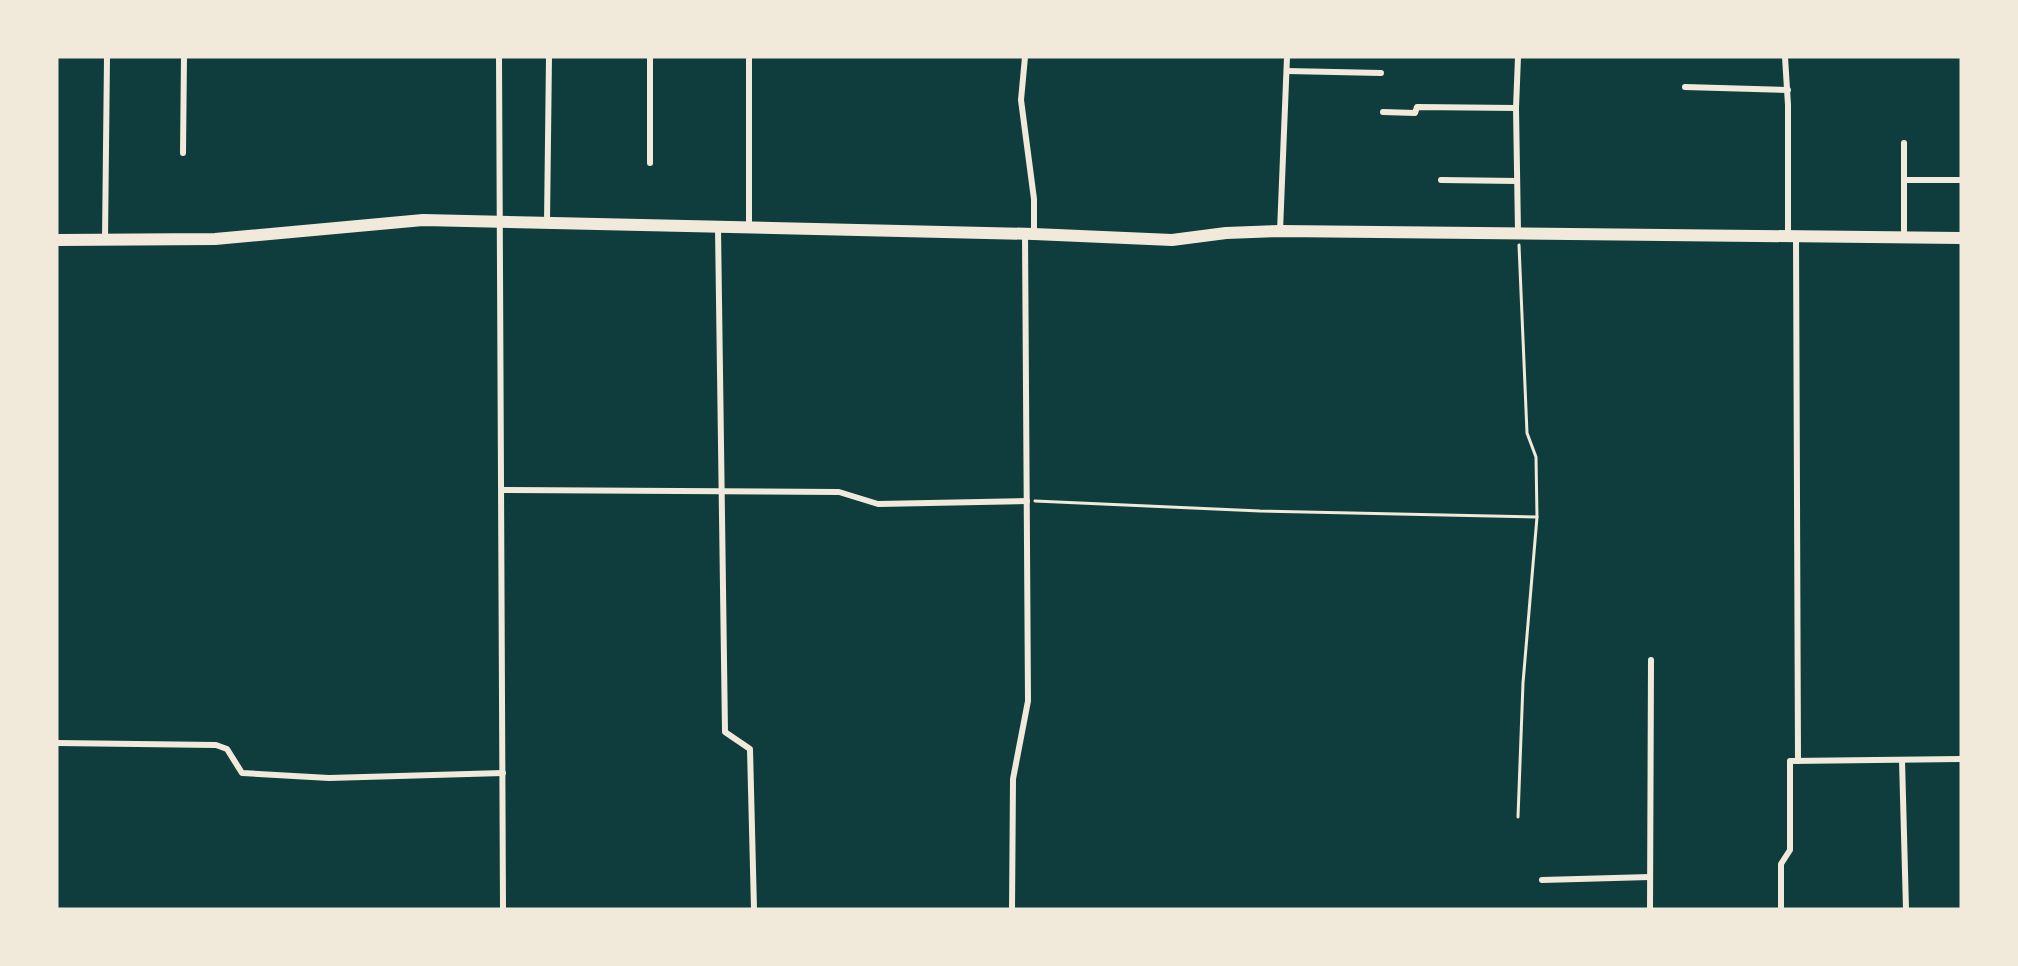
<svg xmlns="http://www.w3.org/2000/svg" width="2018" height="966" viewBox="0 0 2018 966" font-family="Inter,sans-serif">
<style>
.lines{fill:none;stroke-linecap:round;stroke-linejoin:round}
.path{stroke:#f1e9da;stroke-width:3}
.minor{stroke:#f1e9da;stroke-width:6}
.secondary{stroke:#f1e9da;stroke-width:12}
</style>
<rect width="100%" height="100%" fill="#0f3d3e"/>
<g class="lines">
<g class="path">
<polyline points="1035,501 1260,511 1537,517"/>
<polyline points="1518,817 1523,683 1537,517 1536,457 1527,433 1519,245"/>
</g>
<g class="minor">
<polyline points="499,57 503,909"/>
<polyline points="650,57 650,163"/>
<polyline points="1025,57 1021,100 1034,199 1034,234"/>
<polyline points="1785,57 1788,105 1788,236"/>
<polyline points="1287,71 1381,73"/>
<polyline points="1685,87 1788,90"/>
<polyline points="1383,112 1415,113 1417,107 1516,108"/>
<polyline points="183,153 184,57"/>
<polyline points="1441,180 1517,181"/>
<polyline points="1904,180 1961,180"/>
<polyline points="547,222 549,57"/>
<polyline points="718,228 725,732 750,749 754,909"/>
<polyline points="749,228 749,57"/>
<polyline points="1280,231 1287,57"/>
<polyline points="1518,232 1516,108 1518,57"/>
<polyline points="1796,237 1798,761"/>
<polyline points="1904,237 1904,143"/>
<polyline points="105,239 107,57"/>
<polyline points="502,490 839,492 878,504 1027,501"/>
<polyline points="57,743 216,745 227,749 242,773 329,778 503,773"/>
<polyline points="1902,760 1906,909"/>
<polyline points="1542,880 1650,877"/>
<polyline points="1012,909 1013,779 1028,701 1025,234"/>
<polyline points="1650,909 1651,660"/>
<polyline points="1781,909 1781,864 1790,850 1790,761 1961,759"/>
</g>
<polyline class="secondary" points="57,240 215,239 423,220 1034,234 1172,240 1226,233 1280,231 1961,238"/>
</g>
<rect width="2018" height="966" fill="none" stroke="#f1e9da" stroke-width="117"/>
</svg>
